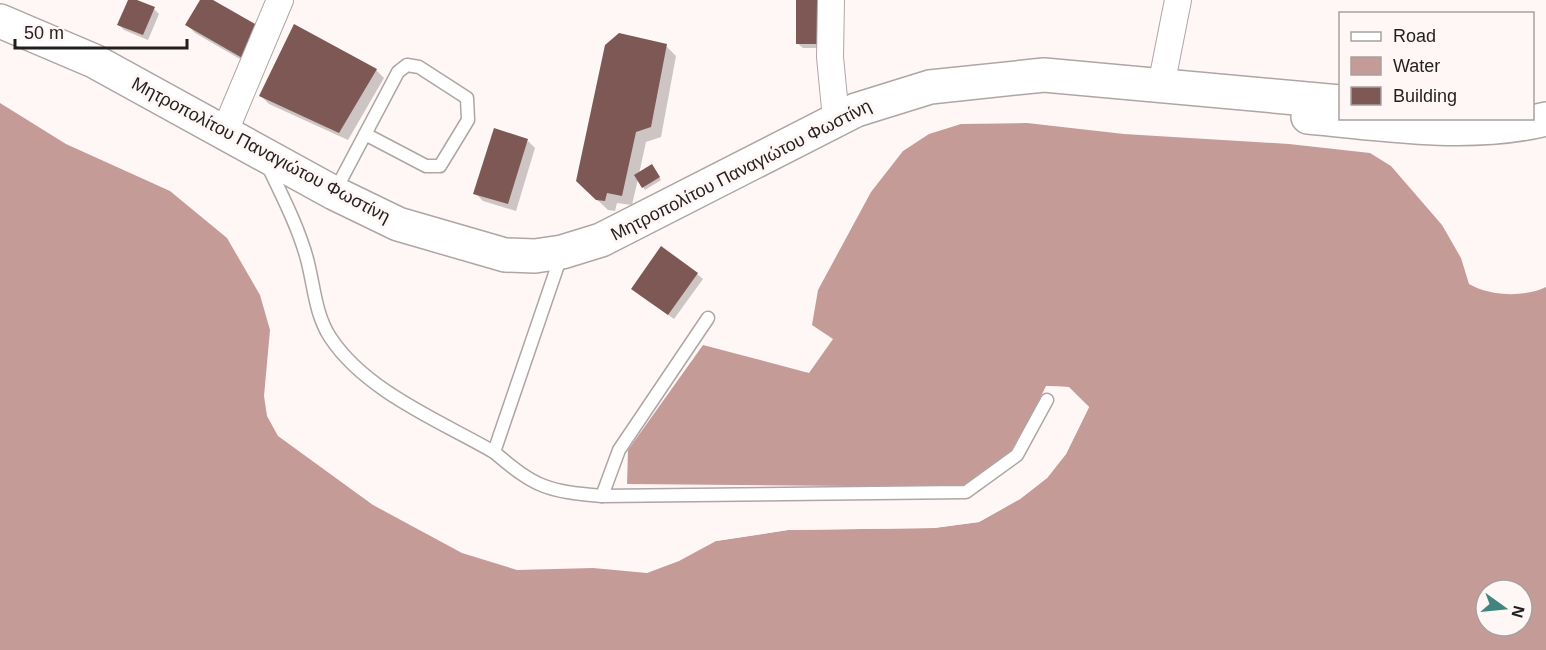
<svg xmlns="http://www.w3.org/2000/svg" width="1546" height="650" viewBox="0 0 1546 650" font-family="Arial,sans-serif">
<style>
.water{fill:#c59b98;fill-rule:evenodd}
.pier{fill:#fff7f6}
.shadow{fill:#0003}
.building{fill:#7e5855}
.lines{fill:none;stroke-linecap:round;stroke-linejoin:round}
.lane-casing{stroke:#aea6a5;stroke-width:15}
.street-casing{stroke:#aea6a5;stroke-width:28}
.primary-casing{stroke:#aea6a5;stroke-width:36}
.lane{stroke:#fff;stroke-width:12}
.street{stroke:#fff;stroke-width:26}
.primary{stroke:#fff;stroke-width:33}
.labels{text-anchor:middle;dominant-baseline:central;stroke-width:6;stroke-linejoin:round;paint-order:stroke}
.street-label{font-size:18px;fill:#221f1f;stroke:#fff7f6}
</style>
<rect width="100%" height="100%" fill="#fff7f6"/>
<path class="water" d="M0,103L66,144L170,191L227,238L260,295L270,330L264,396L267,416L278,436L373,505L462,553L517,570L593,568L647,573L679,561L716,541L788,530L934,528L979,522L1020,499L1047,478L1066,454L1089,407L1068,387L1046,386L1012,455L965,487L627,484L628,450L703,345L809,373L833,339L812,325L818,290L871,192L903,151L929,134L961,124L1027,123L1124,134L1289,144L1370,153L1391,166L1442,225L1461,258L1469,284C1490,296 1523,298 1546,287V650H0ZM1486,590H1522V626H1486Z"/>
<polygon class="pier" points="1046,386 1069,387 1089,407 1066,454 1047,478 1020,499 979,522 934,528 788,530 716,541 718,538 788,527 934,525 978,519 1018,496 1045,476 1064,453 1085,408 1067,390 1049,389"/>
<g class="shadow">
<polygon points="129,0 154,9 159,14 148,40 124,30 119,25"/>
<polygon points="201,0 210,0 252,66 195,33 187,25"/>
<polygon points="798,0 824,48 803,48 797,43"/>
<polygon points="666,46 676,56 661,137 646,142 639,174 654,168 661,180 645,190 638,179 632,205 617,203 615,211 608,210 588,191"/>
<polygon points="376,70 384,78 348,140 269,104 261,96"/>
<polygon points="528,141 535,148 516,211 483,201 475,193"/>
<polygon points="697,274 703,279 674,319 638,294"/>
</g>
<g class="building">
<polygon points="128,0 137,0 155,7 143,35 117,25"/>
<polygon points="200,0 213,0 262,28 244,59 185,25"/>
<rect x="796" y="0" width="23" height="44"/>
<polygon points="294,24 377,69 339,133 259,96"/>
<polygon points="619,33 667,44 651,127 636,132 622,196 607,193 605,201 596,200 576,181 605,45"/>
<polygon points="494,128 528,139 508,204 473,194"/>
<polygon points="652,164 660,177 642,188 634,175"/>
<polygon points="661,246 698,273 668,315 631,289"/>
</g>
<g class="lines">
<defs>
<g id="lane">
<path d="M268,166C282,196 298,226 307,259C314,285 315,314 330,337C365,391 440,421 494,452"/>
<polyline points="334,193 398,72 407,65 419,67 467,98 468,120 440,166 426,166 365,134"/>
<path d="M561,256L494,452C536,488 547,491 602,496L966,492L1017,455L1047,400"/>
<polyline points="602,496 619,450 708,318"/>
</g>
<g id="street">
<polyline points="831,0 830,57 836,119"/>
<polyline points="1161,86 1178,0"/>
<polyline points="225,131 280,0"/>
</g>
<g id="primary">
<polyline points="0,21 94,61 334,193 398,224 505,255 535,256 562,252 601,240 856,110 930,87 1044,75 1340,102"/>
<path d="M1308,117C1387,124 1468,138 1546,119"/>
</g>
</defs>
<use href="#lane" class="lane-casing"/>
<use href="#street" class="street-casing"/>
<use href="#primary" class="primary-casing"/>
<use href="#lane" class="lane"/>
<use href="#street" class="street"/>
<use href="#primary" class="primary"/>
</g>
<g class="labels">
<g class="street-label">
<text transform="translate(261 150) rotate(28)">Μητροπολίτου Παναγιώτου Φωστίνη</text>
<text transform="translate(741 170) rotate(-27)">Μητροπολίτου Παναγιώτου Φωστίνη</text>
</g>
</g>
<rect x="1339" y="12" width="195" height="108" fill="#fff7f6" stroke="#a7a1a0" stroke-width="1.5"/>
<rect x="1351" y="32" width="30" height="9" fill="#ffffff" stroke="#a7a1a0" stroke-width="1.5"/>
<text x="1393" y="42" font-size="18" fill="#221f1f">Road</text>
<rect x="1351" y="57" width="30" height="18" fill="#c59b98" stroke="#a7a1a0" stroke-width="1.5"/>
<text x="1393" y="72" font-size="18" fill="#221f1f">Water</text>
<rect x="1351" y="87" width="30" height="18" fill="#7e5855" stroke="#a7a1a0" stroke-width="1.5"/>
<text x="1393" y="102" font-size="18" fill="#221f1f">Building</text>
<g transform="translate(1504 608) rotate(105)"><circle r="28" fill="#fff7f6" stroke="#a7a1a0" stroke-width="1.5"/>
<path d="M0-4.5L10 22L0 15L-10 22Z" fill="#40867f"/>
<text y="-9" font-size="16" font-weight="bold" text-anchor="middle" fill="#221f1f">N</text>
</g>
<path d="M15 39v9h172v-9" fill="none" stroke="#221f1f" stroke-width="3"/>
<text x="24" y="39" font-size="18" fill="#221f1f" stroke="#fff7f6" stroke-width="4.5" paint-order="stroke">50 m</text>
</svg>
